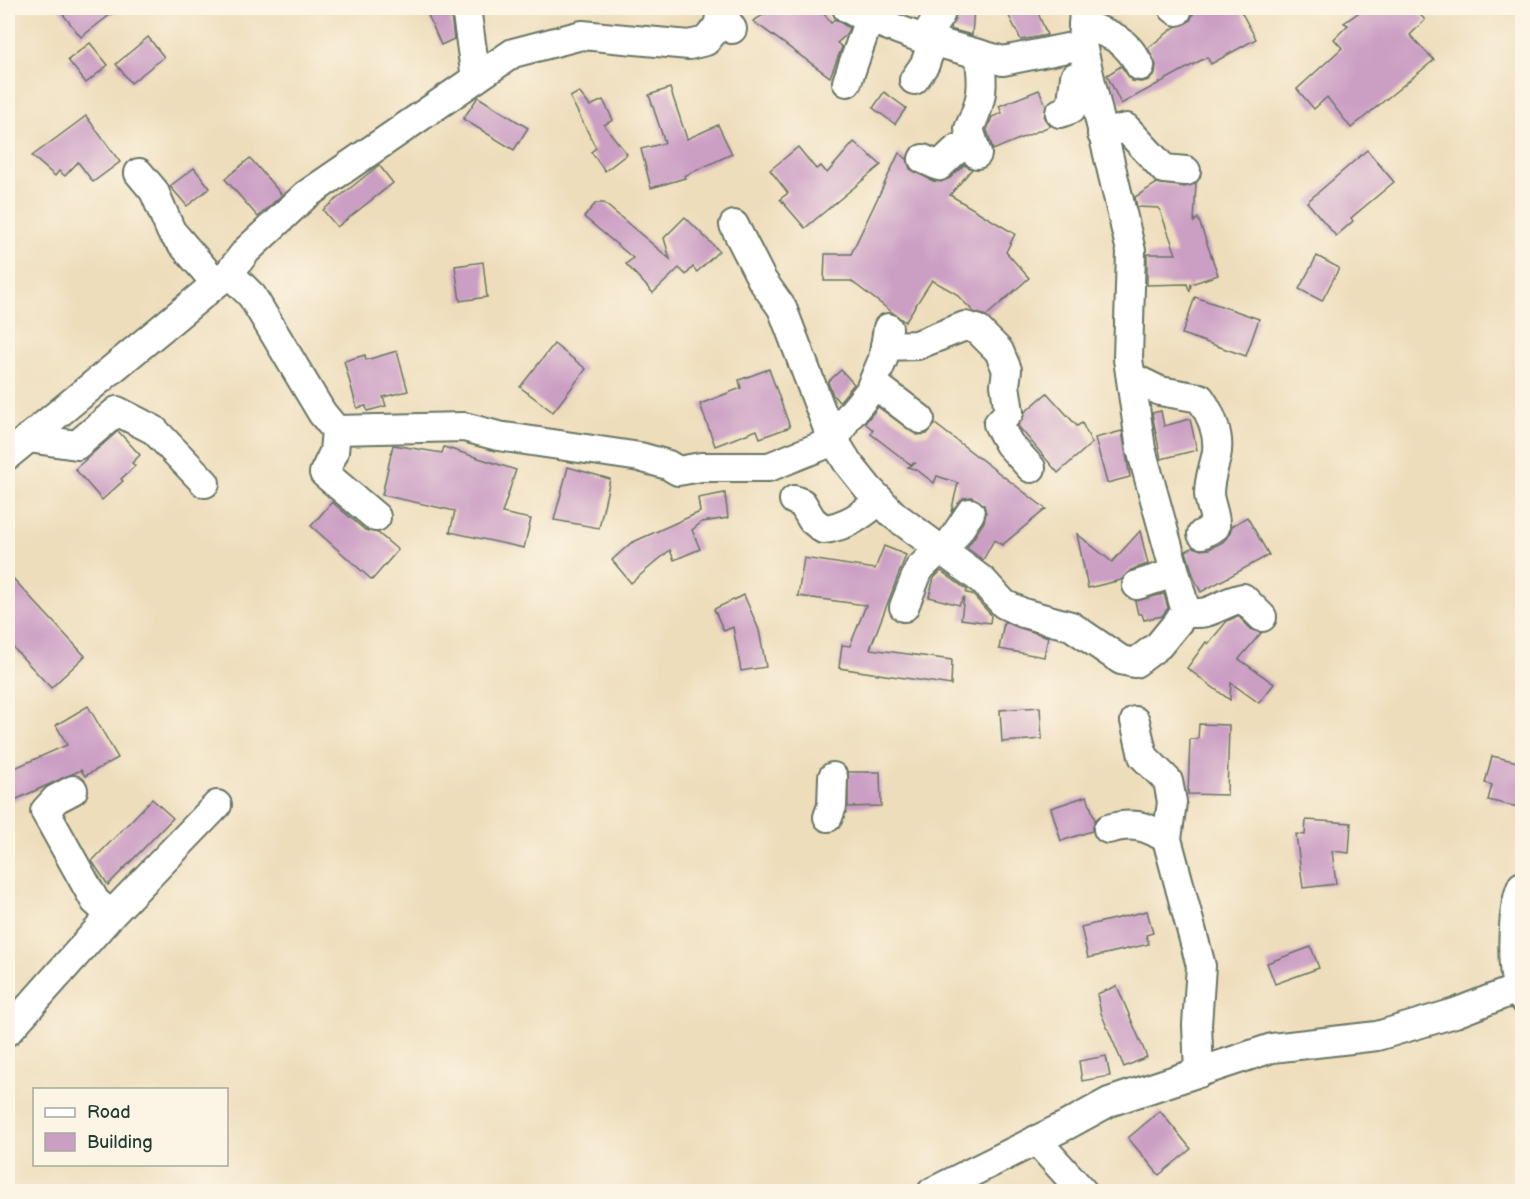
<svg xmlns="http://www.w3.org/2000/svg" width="1530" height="1199" viewBox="0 0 1530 1199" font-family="'Balsamiq Sans',sans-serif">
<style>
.building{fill:#cb9ec4}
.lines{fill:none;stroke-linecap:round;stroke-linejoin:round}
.minor-casing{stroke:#677563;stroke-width:32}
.minor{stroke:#fff;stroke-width:28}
</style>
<rect width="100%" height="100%" fill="#fcf5e5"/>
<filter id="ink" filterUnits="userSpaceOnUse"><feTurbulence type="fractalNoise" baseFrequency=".0167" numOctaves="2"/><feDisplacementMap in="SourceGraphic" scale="12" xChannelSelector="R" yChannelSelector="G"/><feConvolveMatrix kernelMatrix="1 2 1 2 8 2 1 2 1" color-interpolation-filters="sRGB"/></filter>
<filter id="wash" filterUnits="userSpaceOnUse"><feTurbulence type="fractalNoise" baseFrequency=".008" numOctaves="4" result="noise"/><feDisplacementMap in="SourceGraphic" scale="24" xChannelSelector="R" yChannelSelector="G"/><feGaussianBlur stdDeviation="1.35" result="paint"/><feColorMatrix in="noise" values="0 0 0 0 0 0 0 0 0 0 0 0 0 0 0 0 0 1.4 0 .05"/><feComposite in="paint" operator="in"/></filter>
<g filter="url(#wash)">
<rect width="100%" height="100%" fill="#edb"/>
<g id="blocks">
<g class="building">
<polygon points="58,8 119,8 81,37"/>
<polygon points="425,8 450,8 454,39 441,45"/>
<polygon points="775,8 820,8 831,23 835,19 849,28 845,36 837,43 842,47 830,77 753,21"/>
<polygon points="958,8 974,8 972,35 950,29"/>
<polygon points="1005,8 1036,8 1047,35 1021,40"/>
<polygon points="1196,8 1239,8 1256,39 1211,64 1207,57 1121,104 1107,75 1121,66 1132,81 1141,82 1149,80 1155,74 1156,65 1148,48 1175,27 1190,21"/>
<polygon points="1365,8 1414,8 1425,20 1410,35 1434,60 1351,128 1327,97 1314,109 1297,89 1342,48 1334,39 1348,25 1344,23"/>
<polygon points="148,37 164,57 131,83 116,64"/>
<polygon points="90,43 108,65 86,83 68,60"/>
<polygon points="670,88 687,139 718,125 732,154 684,176 685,178 651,188 641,149 665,143 649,95"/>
<polygon points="1039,90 1046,105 1044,118 1050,126 993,150 987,130 992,117 1002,113 999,106"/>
<polygon points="579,92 590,106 603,100 613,120 604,125 627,154 605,171 591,152 596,148 570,97"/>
<polygon points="884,92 906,108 895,124 873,108"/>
<polygon points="478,97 528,128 514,150 463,119"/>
<polygon points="86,116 120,162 93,182 78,162 65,176 59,171 55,176 32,156"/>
<polygon points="854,142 881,165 805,228 780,199 788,193 770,170 798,147 816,169 821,166 827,173"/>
<polygon points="1367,150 1394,182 1351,218 1353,221 1336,236 1307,202"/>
<polygon points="899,153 907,159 910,169 933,181 941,182 950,178 964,165 972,169 950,195 1015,234 1006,252 1029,278 986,316 974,312 955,293 932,280 905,322 851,281 824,281 825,254 851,254"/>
<polygon points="250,158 282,195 258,217 225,179"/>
<polygon points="379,165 393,183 337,227 323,210"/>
<polygon points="194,168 210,188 187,206 170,186"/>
<polygon points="1157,183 1185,187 1196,183 1194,222 1198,218 1218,275 1191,284 1190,292 1187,284 1147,285 1147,254 1176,254 1159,208 1137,207 1135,197"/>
<polygon points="596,203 604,203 670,259 664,238 685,217 719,251 697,272 693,267 686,275 679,268 653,293 626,264 633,258 584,217"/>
<polygon points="1317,256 1339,268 1322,301 1299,289"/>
<polygon points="483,262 487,297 460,301 455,266"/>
<polygon points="1195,297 1259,319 1246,356 1182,334"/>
<polygon points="554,344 586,369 553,412 520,387"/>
<polygon points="397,351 408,391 383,397 386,406 367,411 366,406 357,408 344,361 365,355 366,360"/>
<polygon points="769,369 790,427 760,438 757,430 715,446 700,404 741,388 739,380"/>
<polygon points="841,370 854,384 839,402 833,395 828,382"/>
<polygon points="1047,393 1077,426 1082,423 1092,443 1058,473 1018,426 1025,412"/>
<polygon points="878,407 917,435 927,434 935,424 1046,509 1002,545 994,540 983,560 967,548 984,522 986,513 984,505 972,497 963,498 951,512 958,483 937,476 934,483 917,470 908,467 916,463 910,464 871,434 873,430 865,423"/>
<polygon points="1161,411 1164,426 1190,419 1197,450 1161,459 1152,413"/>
<polygon points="118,431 140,455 132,463 135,466 121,479 123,481 102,500 75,469"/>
<polygon points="1122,431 1130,477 1107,483 1095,438"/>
<polygon points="393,445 442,453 444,447 516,470 502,513 531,519 524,548 450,532 455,511 382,495"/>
<polygon points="568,467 610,479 599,528 554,520"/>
<polygon points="725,493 728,518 702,522 692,530 700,549 674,560 670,550 631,583 612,560 631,543 700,512 698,498"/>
<polygon points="332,502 365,530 378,533 398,550 372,580 311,526"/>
<polygon points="1247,517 1269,555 1201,592 1194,578 1186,551 1193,547 1201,550 1209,549 1223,542 1229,535 1232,526"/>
<polygon points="1140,531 1148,564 1131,570 1121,580 1088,588 1077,534 1112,562"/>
<polygon points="884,546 906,555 870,649 952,660 951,685 839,668 842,645 850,646 866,605 798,596 804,558 875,569"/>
<polygon points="941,571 967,590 966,593 972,594 991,615 990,623 961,619 964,597 959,605 929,597 934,578"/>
<polygon points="8,573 85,656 51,688 8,642"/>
<polygon points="1164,594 1168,608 1162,616 1144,620 1142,614 1138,614 1135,601"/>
<polygon points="744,595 759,630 766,667 741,671 733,627 724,631 714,609"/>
<polygon points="1238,616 1251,629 1261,633 1239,659 1274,684 1259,703 1231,683 1230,700 1187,668 1206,642 1208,644 1227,621"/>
<polygon points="1004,622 1048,637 1044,657 999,649"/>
<polygon points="88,706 118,758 85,776 81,770 8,803 8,771 67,745 56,725"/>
<polygon points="1040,707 1042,739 1002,742 1000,710"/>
<polygon points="1199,724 1229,725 1227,795 1188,794 1190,739 1198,739"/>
<polygon points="1492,756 1522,763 1522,808 1488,800 1492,785 1485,783"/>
<polygon points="848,772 880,772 881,806 848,807"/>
<polygon points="1087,796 1095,820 1092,831 1061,841 1051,808"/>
<polygon points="152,799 173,818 108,885 92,861"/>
<polygon points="1306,820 1351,823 1349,853 1332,851 1336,884 1303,888 1296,834 1305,835"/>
<polygon points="1147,911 1153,933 1146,935 1149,944 1088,958 1081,927"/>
<polygon points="1311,947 1319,968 1275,984 1267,963"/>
<polygon points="1117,986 1147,1057 1124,1067 1101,1013 1097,994"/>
<polygon points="1106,1056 1110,1076 1082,1081 1079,1061"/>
<polygon points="1160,1111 1191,1149 1159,1175 1128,1138"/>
</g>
</g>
</g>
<g filter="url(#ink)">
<use href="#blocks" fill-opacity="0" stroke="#677563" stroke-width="1.5"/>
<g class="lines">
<defs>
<g id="minor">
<polyline points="466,8 476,78"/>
<polyline points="847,8 862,16 918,37 1003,61 1082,45"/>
<polyline points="1173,8 1177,11"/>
<path d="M1083,25C1111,34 1126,39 1140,66"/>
<polyline points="924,38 940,15 942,8"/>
<polyline points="914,80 925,64 933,41"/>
<polyline points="847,82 869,19"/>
<polyline points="1060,113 1071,109 1075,77 1088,72"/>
<polyline points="1102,134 1126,128 1164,169 1186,171"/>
<path d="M977,154L969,129C983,99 984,86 979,54"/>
<polyline points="923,159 939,166 957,149 973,147"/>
<polyline points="139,173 154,191 171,231 216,283"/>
<polyline points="734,225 762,280 782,308 830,434 848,463 868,488 894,515 983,581 1004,604 1023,613 1071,626 1121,660 1135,663 1159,645 1186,612 1141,449 1128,359 1131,251 1082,45 1084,8"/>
<polyline points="229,273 252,296 322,413 336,430 334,452 324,473 376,517"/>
<polyline points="885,346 917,345 965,326 978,330 999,351 1007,370 1005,385 1009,412 998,424 1009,444 1031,468"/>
<path d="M1131,377L1160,391L1200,398C1211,414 1221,437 1216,457C1213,470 1209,480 1209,494C1210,506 1216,515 1215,527L1202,534"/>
<polyline points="873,383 920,419"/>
<polyline points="336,430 464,427 498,436 640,457 668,465 678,471 701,467 769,467 834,441 846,420 869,392 883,359 888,328"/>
<polyline points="28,438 77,445 117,411 154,430 205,483"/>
<polyline points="8,455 229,273 247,250 306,195 513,53 582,35 689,45 706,41 718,26 721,12 732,29"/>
<path d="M794,500L802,503L812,520L823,529C846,527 862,515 880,500"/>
<polyline points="945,551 970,513"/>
<polyline points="1137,585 1174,573"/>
<polyline points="904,607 919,569 941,548"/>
<path d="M1186,612C1212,617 1218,603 1243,598L1262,617"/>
<polyline points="1135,721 1143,756 1168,781 1172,802 1167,839 1201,966 1197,1025 1199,1073"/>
<polyline points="73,790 56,799 45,811 95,901 111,915"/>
<polyline points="828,817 832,806 833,777"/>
<path d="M1108,829C1131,822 1146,825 1167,839"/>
<path d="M1522,886C1512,908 1509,977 1522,998"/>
<polyline points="8,1031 111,915 217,805"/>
<polyline points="1036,1140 1083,1192"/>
<polyline points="932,1192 1067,1125 1109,1102 1272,1048 1377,1036 1455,1013 1522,987"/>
</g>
</defs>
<use href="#minor" class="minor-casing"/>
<use href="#minor" class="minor"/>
</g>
</g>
<rect width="1530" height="1199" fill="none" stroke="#fcf5e5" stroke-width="30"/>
<rect x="33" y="1088" width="195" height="78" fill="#fcf5e5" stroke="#a4ab9e" stroke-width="1.5"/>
<rect x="45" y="1108" width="30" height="9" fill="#ffffff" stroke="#a4ab9e" stroke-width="1.5"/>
<text x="87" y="1118" font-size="18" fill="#1f3d34">Road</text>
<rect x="45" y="1133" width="30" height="18" fill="#cb9ec4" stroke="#a4ab9e" stroke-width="1.5"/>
<text x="87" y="1148" font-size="18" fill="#1f3d34">Building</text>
</svg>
